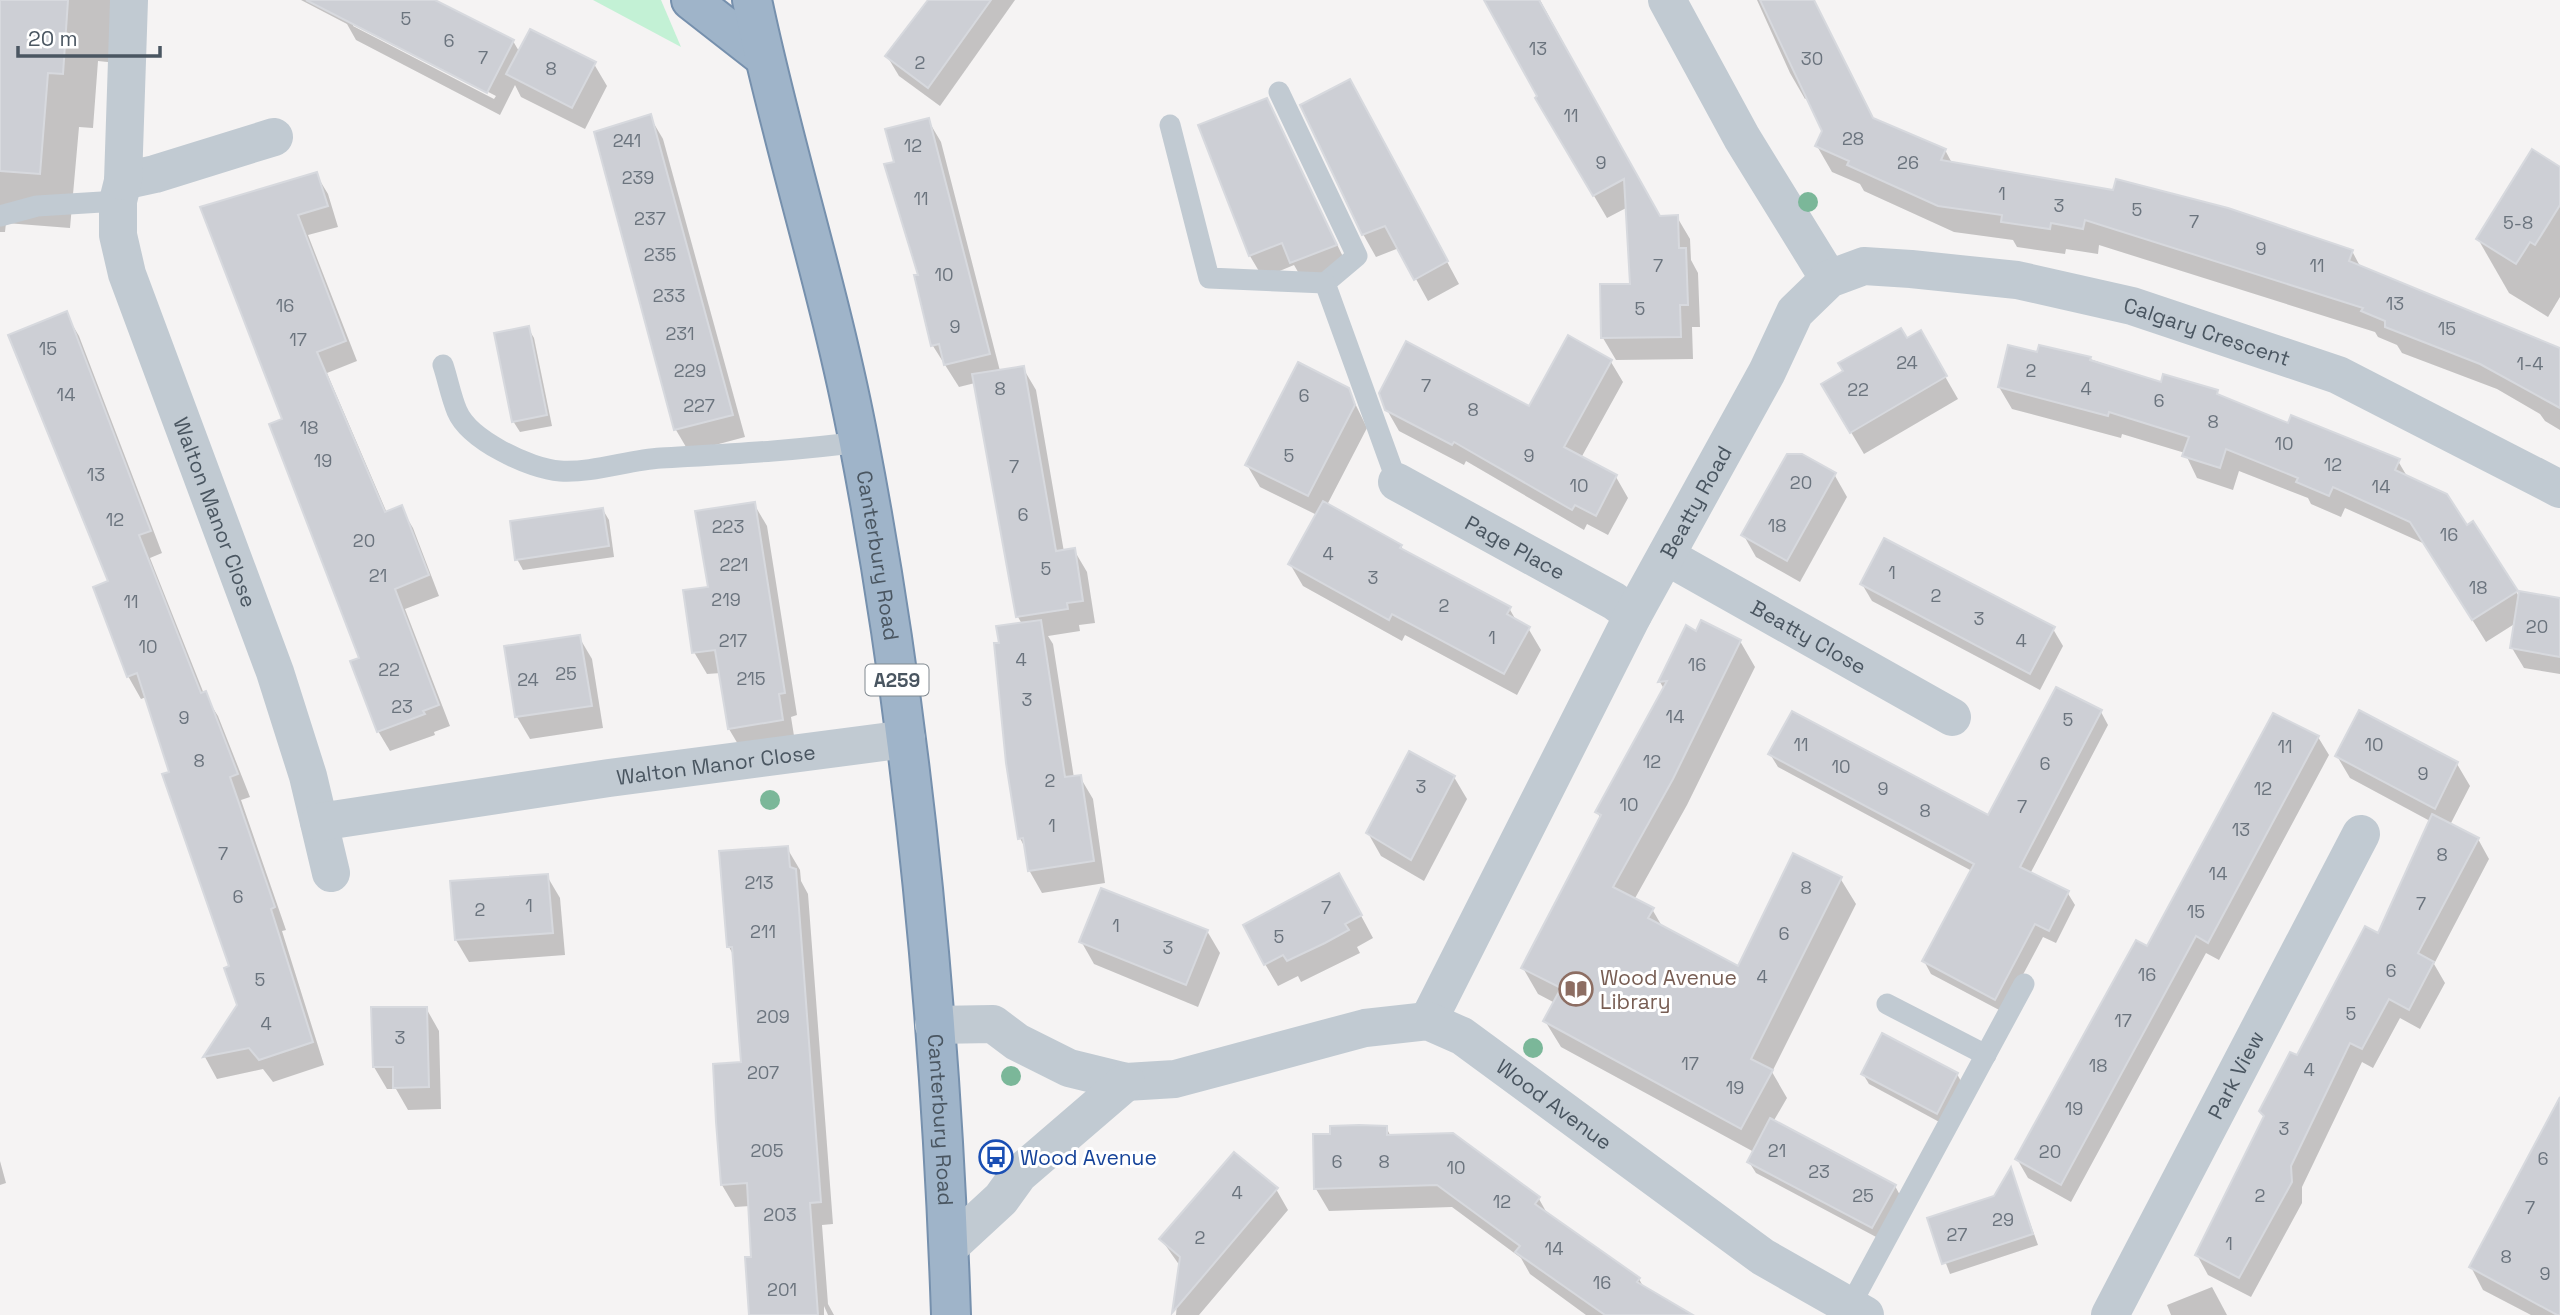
<svg xmlns="http://www.w3.org/2000/svg" width="2560" height="1315" viewBox="0 0 2560 1315" font-family="'Space Grotesk',sans-serif">
<style>
.green{fill:#c3f1d5}
.shadow{fill:#0003;fill-rule:evenodd}
.building{fill:#cdcfd5;stroke:#d7d9de;stroke-width:2}
.lines{fill:none;stroke-linecap:round;stroke-linejoin:round}
.trunk-casing{stroke:#7690ad;stroke-width:42}
.service{stroke:#c1cad2;stroke-width:21}
.minor{stroke:#c1cad2;stroke-width:38}
.trunk{stroke:#9fb4c9;stroke-width:38}
.tree{fill:#7bb799}
.labels{text-anchor:middle;dominant-baseline:central;stroke-width:6;stroke-linejoin:round;paint-order:stroke}
.number-label{font-size:18px;fill:#6b747e}
.shield{fill:#fff;stroke:#808990;stroke-width:2}
.shield-label{font-size:19px;font-weight:bold;fill:#4a5661}
.street-label{font-size:21px;fill:#4a5661;stroke:#fff}
.education-label{font-size:21px;fill:#785e54;stroke:#fff;text-anchor:start}
.transit-label{font-size:21px;fill:#164399;stroke:#fff;text-anchor:start}
</style>
<rect width="100%" height="100%" fill="#f5f3f3"/>
<polygon class="green" points="593,0 661,0 681,47"/>
<g class="shadow">
<polygon points="0,0 124,0 117,63 98,61 93,128 79,127 70,228 6,223 5,232 0,232"/>
<path d="M301,0H433L513,41L520,53L594,64L607,86L585,129L521,97L515,85L500,115L356,40L347,24ZM353,22L496,96L494,99L353,26Z"/>
<polygon points="933,0 1015,0 940,106 899,76 887,56"/>
<polygon points="1486,0 1540,0 1659,218 1677,217 1690,239 1691,260 1698,273 1700,327 1692,327 1693,359 1616,360 1603,338 1632,286 1628,207 1607,218 1537,99 1539,97"/>
<polygon points="1757,0 1814,0 1874,120 1945,150 1952,163 2352,251 2361,268 2560,350 2560,430 2545,421 2540,414 2497,389 2402,353 2397,345 2378,337 2375,332 2099,245 2098,254 2066,249 2065,254 2017,247 2013,240 1954,232 1864,191 1860,184 1832,172 1817,146 1824,131 1808,97 1805,99 1790,73"/>
<polygon points="1267,100 1348,267 1305,284 1294,265 1263,278 1250,256 1200,126"/>
<polygon points="1362,103 1459,284 1428,301 1399,248 1376,257 1363,234"/>
<polygon points="650,117 663,139 745,437 689,452 676,430 596,133"/>
<polygon points="928,120 941,142 1000,371 1023,368 1036,390 1064,552 1074,550 1087,572 1095,623 1079,625 1080,631 1048,636 1053,644 1074,778 1080,777 1093,799 1105,883 1042,893 1029,870 1026,850 1020,838 1001,645 1022,624 1018,617 975,383 959,387 933,346 896,163"/>
<polygon points="2560,169 2560,297 2548,317 2509,293 2478,239"/>
<polygon points="316,174 328,194 338,227 308,235 357,361 327,373 387,513 401,508 413,528 439,596 405,609 450,726 434,732 435,735 390,751 378,731 362,659 285,420 202,208"/>
<polygon points="66,314 79,336 162,553 150,558 204,694 218,716 250,797 241,800 286,930 282,931 324,1065 273,1082 263,1069 217,1079 205,1057 239,1006 231,967 146,697 141,699 128,676"/>
<polygon points="528,328 534,338 552,426 520,432 513,421"/>
<polygon points="1920,333 1958,399 1864,454 1823,385"/>
<polygon points="2038,355 2090,359 2162,384 2217,392 2220,397 2289,425 2398,461 2408,478 2467,527 2472,524 2520,598 2560,600 2560,674 2524,668 2512,648 2516,623 2486,642 2425,544 2345,508 2341,517 2311,504 2308,498 2239,471 2233,490 2197,478 2185,453 2122,434 2121,438 2012,409 1999,387"/>
<polygon points="1611,362 1623,382 1581,458 1616,477 1628,498 1608,535 1587,524 1584,530 1466,461 1464,465 1399,431 1387,410 1529,409"/>
<polygon points="1348,389 1367,428 1327,505 1401,546 1404,552 1509,608 1517,622 1528,628 1541,650 1517,695 1405,635 1402,641 1303,586 1290,564 1317,515 1260,487 1247,465"/>
<polygon points="1834,474 1847,497 1800,582 1756,557 1743,534"/>
<polygon points="754,504 767,526 797,715 791,717 795,742 742,751 729,729 721,673 707,674 694,652"/>
<polygon points="603,510 609,520 614,557 523,570 517,559"/>
<polygon points="1862,584 2053,629 2063,646 2040,690 1872,601"/>
<polygon points="1697,633 1740,641 1755,667 1687,805 1634,900 1652,909 1663,928 1739,969 1840,878 1856,904 1772,1072 1787,1098 1773,1122 1895,1186 1901,1197 1878,1238 1756,1173 1749,1162 1754,1152 1561,1047 1545,1021 1555,1003 1538,994 1523,968 1601,819 1597,812 1664,689 1660,682"/>
<polygon points="579,637 592,659 603,728 530,739 517,717 506,648"/>
<polygon points="2101,712 2108,725 2030,874 2067,892 2075,905 2056,943 2043,937 2003,1012 1931,974 1924,961 1972,871 1778,767 1770,754 1988,817"/>
<polygon points="2318,737 2329,755 2219,960 2206,953 2071,1202 2028,1178 2017,1159 2148,948"/>
<polygon points="2337,756 2457,764 2470,786 2450,825 2478,839 2489,859 2434,964 2445,983 2420,1029 2400,1018 2373,1068 2362,1062 2302,1187 2302,1203 2251,1297 2208,1275 2197,1255 2264,1118 2261,1111 2378,935 2430,821 2350,778"/>
<polygon points="1454,777 1467,799 1424,881 1381,856 1368,833"/>
<polygon points="787,848 800,870 801,881 808,894 833,1224 822,1225 828,1304 834,1315 828,1315 824,1306 824,1315 750,1315 750,1206 735,1207 722,1185 718,1122 743,1063 735,958 729,947"/>
<polygon points="547,876 560,898 565,955 469,962 456,940"/>
<polygon points="1351,897 1373,938 1357,947 1360,953 1301,982 1298,976 1278,986 1265,964"/>
<polygon points="1207,931 1220,953 1198,1007 1094,964 1081,941"/>
<polygon points="426,1008 439,1031 441,1109 408,1110 396,1089 387,1089 374,1067"/>
<polygon points="1863,1074 1957,1074 1963,1085 1943,1124 1869,1084"/>
<polygon points="2560,1099 2560,1315 2531,1315 2483,1290 2471,1267"/>
<polygon points="1386,1127 1391,1137 1539,1199 1548,1215 1639,1279 1644,1288 1690,1315 1586,1315 1530,1274 1521,1258 1452,1207 1329,1211 1316,1189 1315,1136"/>
<polygon points="0,1161 6,1183 0,1185"/>
<polygon points="2011,1170 2038,1245 1950,1274 1929,1219 1996,1198"/>
<polygon points="1276,1189 1288,1210 1199,1315 1176,1315 1180,1266 1161,1239"/>
<polygon points="2212,1287 2227,1315 2171,1315 2167,1305"/>
</g>
<g class="building">
<polygon points="0,0 68,0 63,74 48,73 40,174 0,171"/>
<polygon points="306,0 435,0 514,40 487,93"/>
<polygon points="928,0 991,0 928,88 885,56"/>
<polygon points="1484,0 1539,0 1660,216 1678,215 1679,248 1686,248 1688,305 1680,305 1681,337 1601,338 1600,284 1630,284 1624,179 1593,196 1535,98 1537,96"/>
<polygon points="1760,0 1814,0 1873,118 1946,149 1941,160 2113,190 2116,179 2228,208 2353,250 2349,261 2560,348 2560,408 2480,364 2385,327 2385,321 2361,311 2363,308 2085,220 2083,229 2051,223 2050,229 2001,222 2002,215 1938,206 1847,165 1849,161 1815,146 1822,131"/>
<polygon points="530,29 596,62 572,108 506,74"/>
<polygon points="1350,79 1448,261 1414,280 1385,226 1362,235 1300,105"/>
<polygon points="1267,98 1337,245 1290,263 1282,243 1249,256 1198,125"/>
<polygon points="651,114 733,415 674,430 594,132"/>
<polygon points="929,118 990,354 944,365 939,344 931,346 914,275 918,275 884,164 894,162 885,129"/>
<polygon points="2532,149 2560,167 2560,205 2535,245 2530,242 2516,264 2476,239"/>
<polygon points="317,172 328,206 298,215 346,341 317,352 385,512 402,505 429,575 395,589 439,705 423,711 425,714 377,732 350,661 359,658 269,424 282,419 200,207"/>
<polygon points="67,311 151,531 139,535 201,693 206,691 238,774 230,777 275,907 271,909 313,1042 259,1060 249,1048 203,1057 237,1005 224,968 229,966 162,774 169,772 137,673 127,677 93,587 108,581 8,335"/>
<polygon points="529,326 547,415 512,422 494,333"/>
<polygon points="1901,328 1907,338 1921,330 1947,376 1850,433 1821,384 1843,371 1838,363"/>
<polygon points="1568,335 1612,360 1564,447 1617,475 1596,516 1575,505 1572,510 1454,442 1452,445 1385,410 1379,393 1406,341 1529,406"/>
<polygon points="2008,345 2037,352 2039,345 2091,357 2090,360 2161,382 2163,374 2218,390 2217,394 2288,423 2291,415 2400,459 2395,470 2447,494 2467,525 2473,521 2518,591 2472,620 2410,522 2333,487 2329,496 2296,482 2298,478 2226,449 2220,468 2182,456 2189,437 2109,412 2108,416 1998,387"/>
<polygon points="1298,362 1349,388 1355,405 1308,496 1245,465"/>
<polygon points="1024,366 1056,551 1075,548 1083,601 1067,603 1068,609 1016,617 972,374"/>
<polygon points="1787,454 1802,454 1836,473 1787,561 1741,535"/>
<polygon points="1323,501 1402,545 1400,548 1511,607 1507,614 1530,627 1504,674 1392,614 1389,620 1288,564"/>
<polygon points="755,502 785,693 779,694 783,720 728,729 715,650 692,653 683,590 708,587 695,511"/>
<polygon points="603,508 609,546 515,560 510,521"/>
<polygon points="1884,538 2055,627 2030,674 1860,584"/>
<polygon points="2519,591 2560,598 2560,657 2510,648"/>
<polygon points="1041,620 1065,777 1081,775 1094,861 1028,871 1023,838 1018,839 1006,763 994,643 999,643 996,626"/>
<polygon points="1701,620 1741,640 1673,779 1613,887 1654,908 1648,918 1738,966 1793,853 1842,877 1751,1059 1773,1070 1741,1129 1543,1021 1561,988 1521,968 1601,815 1595,812 1667,681 1658,682 1686,625 1696,631"/>
<polygon points="580,635 592,706 515,717 504,646"/>
<polygon points="2056,687 2102,710 2020,867 2069,891 2049,931 2035,924 1995,1000 1922,961 1974,864 1768,754 1792,711 1988,815"/>
<polygon points="2359,710 2458,762 2435,809 2335,756"/>
<polygon points="2273,713 2319,736 2208,943 2196,936 2061,1185 2015,1159 2136,940 2147,946"/>
<polygon points="1409,751 1455,776 1411,860 1366,833"/>
<polygon points="2432,814 2479,838 2418,953 2434,962 2409,1010 2389,999 2362,1049 2350,1043 2291,1166 2292,1182 2239,1278 2195,1255 2264,1116 2259,1111 2290,1052 2297,1055 2365,926 2378,933"/>
<polygon points="788,846 790,867 796,869 821,1202 810,1203 818,1315 749,1315 745,1257 751,1257 747,1183 721,1185 716,1122 713,1064 741,1062 732,947 727,947 719,851"/>
<polygon points="1339,873 1362,915 1345,924 1349,930 1325,943 1287,961 1283,955 1264,965 1243,925"/>
<polygon points="548,874 553,933 455,940 450,881"/>
<polygon points="1101,888 1208,930 1186,985 1079,942"/>
<polygon points="371,1007 427,1007 429,1087 393,1088 393,1067 373,1067"/>
<polygon points="1882,1033 1958,1073 1937,1114 1861,1074"/>
<polygon points="2560,1097 2560,1315 2557,1315 2469,1267"/>
<polygon points="1770,1118 1896,1185 1872,1228 1747,1162"/>
<polygon points="1359,1125 1387,1126 1387,1135 1453,1133 1540,1197 1535,1204 1640,1278 1637,1282 1693,1315 1605,1315 1515,1252 1520,1246 1437,1185 1314,1189 1313,1134 1330,1134 1330,1126"/>
<polygon points="1234,1152 1278,1188 1172,1313 1180,1257 1159,1239"/>
<polygon points="2011,1167 2033,1234 1942,1264 1927,1218 1994,1196"/>
</g>
<g class="lines">
<defs>
<g id="trunk">
<polyline points="691,0 764,57"/>
<path id="s8" d="M752,0C783,148 831,294 859,443C914,729 941,1024 951,1315"/>
</g>
</defs>
<use href="#trunk" class="trunk-casing"/>
<g class="service">
<polyline points="1279,92 1357,256 1325,283 1397,482"/>
<polyline points="1170,125 1209,278 1325,283"/>
<polyline points="0,216 37,206 118,201"/>
<path d="M443,365C448,380 451,397 457,411C469,440 530,469 560,471C594,473 628,460 661,458C728,454 793,451 859,442"/>
<polyline points="1887,1004 1986,1055"/>
<polyline points="1850,1306 2024,984"/>
</g>
<g class="minor">
<polyline points="1667,0 1742,138 1829,279"/>
<path id="s1" d="M274,137L155,174L123,181L118,201V235L127,274L275,672L308,776L331,873"/>
<polyline points="123,181 129,0"/>
<path id="s2" d="M1397,482L1614,601L1633,615"/>
<path id="s3" d="M1666,556L1952,717"/>
<path id="s4" d="M319,822L609,778L906,739"/>
<path id="s5" d="M1428,1021L1633,615L1767,372L1795,312L1829,279L1864,266L1911,269L2017,280L2132,306L2338,375L2560,489"/>
<path id="s6" d="M934,1025L993,1024L1017,1042L1069,1068L1126,1082L1175,1079L1365,1028L1428,1021L1462,1036L1763,1257L1865,1315"/>
<polyline points="949,1247 1001,1199 1019,1174 1126,1082"/>
<path id="s7" d="M2110,1315L2361,834"/>
</g>
<use href="#trunk" class="trunk"/>
</g>
<g class="tree">
<circle cx="1808" cy="202" r="10"/>
<circle cx="770" cy="800" r="10"/>
<circle cx="1533" cy="1048" r="10"/>
<circle cx="1011" cy="1076" r="10"/>
</g>
<defs>
<symbol id="library-ring" viewBox="-11 -11 22 22"><circle r="9.5" fill="#fff" stroke="#8d6e63" stroke-width="1.5"/><path d="M-6-4Q-3-5.5-.7-3.5V5Q-3 3-6 4ZM6-4Q3-5.5 .7-3.5V5Q3 3 6 4Z" fill="#8d6e63"/></symbol>
<symbol id="bus-ring" viewBox="-11 -11 22 22"><circle r="9.5" fill="#fff" stroke="#1a4fb4" stroke-width="1.5"/><path d="M-5-6H5V4H4V6H2V4H-2V6H-4V4H-5ZM-3.5-4V0h7V-4ZM-3.5 1.2v1.5H-2V1.2ZM2 1.2v1.5H3.5V1.2Z" fill="#1a4fb4"/></symbol>
</defs>
<g fill-rule="evenodd">
<use href="#library-ring" x="1557" y="970" width="38" height="38"/>
<use href="#bus-ring" x="977" y="1138" width="38" height="38"/>
</g>
<g class="labels">
<g class="number-label">
<text x="406" y="18">5</text>
<text x="449" y="40">6</text>
<text x="1538" y="48">13</text>
<text x="483" y="57">7</text>
<text x="1812" y="58">30</text>
<text x="920" y="62">2</text>
<text x="551" y="68">8</text>
<text x="1571" y="115">11</text>
<text x="1853" y="138">28</text>
<text x="627" y="140">241</text>
<text x="913" y="145">12</text>
<text x="1601" y="162">9</text>
<text x="1908" y="162">26</text>
<text x="638" y="177">239</text>
<text x="2002" y="193">1</text>
<text x="921" y="198">11</text>
<text x="2059" y="205">3</text>
<text x="2137" y="209">5</text>
<text x="650" y="218">237</text>
<text x="2194" y="221">7</text>
<text x="2518" y="222">5-8</text>
<text x="2261" y="248">9</text>
<text x="660" y="254">235</text>
<text x="1658" y="265">7</text>
<text x="2317" y="265">11</text>
<text x="944" y="274">10</text>
<text x="669" y="295">233</text>
<text x="2395" y="303">13</text>
<text x="285" y="305">16</text>
<text x="1640" y="308">5</text>
<text x="955" y="326">9</text>
<text x="2447" y="328">15</text>
<text x="680" y="333">231</text>
<text x="298" y="339">17</text>
<text x="48" y="348">15</text>
<text x="1907" y="362">24</text>
<text x="2530" y="363">1-4</text>
<text x="690" y="370">229</text>
<text x="2031" y="370">2</text>
<text x="1426" y="385">7</text>
<text x="1000" y="388">8</text>
<text x="2086" y="388">4</text>
<text x="1858" y="389">22</text>
<text x="66" y="394">14</text>
<text x="1304" y="395">6</text>
<text x="2159" y="400">6</text>
<text x="699" y="405">227</text>
<text x="1473" y="409">8</text>
<text x="2213" y="421">8</text>
<text x="309" y="427">18</text>
<text x="2284" y="443">10</text>
<text x="1289" y="455">5</text>
<text x="1529" y="455">9</text>
<text x="323" y="460">19</text>
<text x="2333" y="464">12</text>
<text x="1014" y="466">7</text>
<text x="96" y="474">13</text>
<text x="1801" y="482">20</text>
<text x="1579" y="485">10</text>
<text x="2381" y="486">14</text>
<text x="1023" y="514">6</text>
<text x="115" y="519">12</text>
<text x="1777" y="525">18</text>
<text x="728" y="526">223</text>
<text x="2449" y="534">16</text>
<text x="364" y="540">20</text>
<text x="1328" y="553">4</text>
<text x="734" y="564">221</text>
<text x="1046" y="568">5</text>
<text x="1892" y="572">1</text>
<text x="378" y="575">21</text>
<text x="1373" y="577">3</text>
<text x="2478" y="587">18</text>
<text x="1936" y="595">2</text>
<text x="726" y="599">219</text>
<text x="131" y="601">11</text>
<text x="1444" y="605">2</text>
<text x="1979" y="618">3</text>
<text x="2537" y="626">20</text>
<text x="1492" y="637">1</text>
<text x="733" y="640">217</text>
<text x="2021" y="640">4</text>
<text x="148" y="646">10</text>
<text x="1021" y="659">4</text>
<text x="1697" y="664">16</text>
<text x="389" y="669">22</text>
<text x="566" y="673">25</text>
<text x="751" y="678">215</text>
<text x="528" y="679">24</text>
<text x="1027" y="699">3</text>
<text x="402" y="706">23</text>
<text x="1675" y="716">14</text>
<text x="184" y="717">9</text>
<text x="2068" y="719">5</text>
<text x="1801" y="744">11</text>
<text x="2374" y="744">10</text>
<text x="2285" y="746">11</text>
<text x="199" y="760">8</text>
<text x="1652" y="761">12</text>
<text x="2045" y="763">6</text>
<text x="1841" y="766">10</text>
<text x="2423" y="773">9</text>
<text x="1050" y="780">2</text>
<text x="1421" y="786">3</text>
<text x="1883" y="788">9</text>
<text x="2263" y="788">12</text>
<text x="1629" y="804">10</text>
<text x="2022" y="806">7</text>
<text x="1925" y="810">8</text>
<text x="1052" y="825">1</text>
<text x="2241" y="829">13</text>
<text x="223" y="853">7</text>
<text x="2442" y="854">8</text>
<text x="2218" y="873">14</text>
<text x="759" y="882">213</text>
<text x="1806" y="887">8</text>
<text x="238" y="896">6</text>
<text x="2421" y="903">7</text>
<text x="529" y="905">1</text>
<text x="1326" y="907">7</text>
<text x="480" y="909">2</text>
<text x="2196" y="911">15</text>
<text x="1116" y="925">1</text>
<text x="763" y="931">211</text>
<text x="1784" y="933">6</text>
<text x="1279" y="936">5</text>
<text x="1168" y="947">3</text>
<text x="2391" y="970">6</text>
<text x="2147" y="974">16</text>
<text x="1762" y="976">4</text>
<text x="260" y="979">5</text>
<text x="2351" y="1013">5</text>
<text x="773" y="1016">209</text>
<text x="2123" y="1020">17</text>
<text x="266" y="1023">4</text>
<text x="400" y="1037">3</text>
<text x="1690" y="1063">17</text>
<text x="2098" y="1065">18</text>
<text x="2309" y="1069">4</text>
<text x="763" y="1072">207</text>
<text x="1735" y="1087">19</text>
<text x="2074" y="1108">19</text>
<text x="2284" y="1128">3</text>
<text x="767" y="1150">205</text>
<text x="1777" y="1150">21</text>
<text x="2050" y="1151">20</text>
<text x="2543" y="1158">6</text>
<text x="1337" y="1161">6</text>
<text x="1384" y="1161">8</text>
<text x="1456" y="1167">10</text>
<text x="1819" y="1171">23</text>
<text x="1237" y="1192">4</text>
<text x="1863" y="1195">25</text>
<text x="2260" y="1195">2</text>
<text x="1502" y="1201">12</text>
<text x="2530" y="1207">7</text>
<text x="780" y="1214">203</text>
<text x="2003" y="1219">29</text>
<text x="1957" y="1234">27</text>
<text x="1200" y="1237">2</text>
<text x="2229" y="1243">1</text>
<text x="1554" y="1248">14</text>
<text x="2506" y="1256">8</text>
<text x="2545" y="1273">9</text>
<text x="1602" y="1282">16</text>
<text x="782" y="1289">201</text>
</g>
<rect class="shield" x="865.5" y="664.5" width="63" height="31" rx="5"/>
<g class="shield-label">
<text x="897" y="680">A259</text>
</g>
<g class="street-label">
<text stroke="none"><textPath href="#s5" startOffset="1234">Calgary Crescent</textPath></text>
<text stroke="none"><textPath href="#s5" startOffset="584">Beatty Road</textPath></text>
<text stroke="none"><textPath href="#s1" startOffset="506">Walton Manor Close</textPath></text>
<text stroke="none"><textPath href="#s2" startOffset="135">Page Place</textPath></text>
<text stroke="none"><textPath href="#s8" startOffset="570">Canterbury Road</textPath></text>
<text stroke="none"><textPath href="#s3" startOffset="164">Beatty Close</textPath></text>
<text stroke="none"><textPath href="#s4" startOffset="401">Walton Manor Close</textPath></text>
<text stroke="none"><textPath href="#s7" startOffset="271">Park View</textPath></text>
<text stroke="none"><textPath href="#s6" startOffset="667">Wood Avenue</textPath></text>
<text stroke="none"><textPath href="#s8" startOffset="1138">Canterbury Road</textPath></text>
</g>
<g class="education-label">
<text x="1600" y="977">Wood Avenue<tspan x="1600" dy="24">Library</tspan></text>
</g>
<g class="transit-label">
<text x="1020" y="1157">Wood Avenue</text>
</g>
</g>
<path d="M18 46v10h142v-10" fill="none" stroke="#4a5661" stroke-width="3.5"/>
<text x="28" y="46" font-size="21" fill="#4a5661" stroke="#ffffff" stroke-width="5" paint-order="stroke">20 m</text>
</svg>
